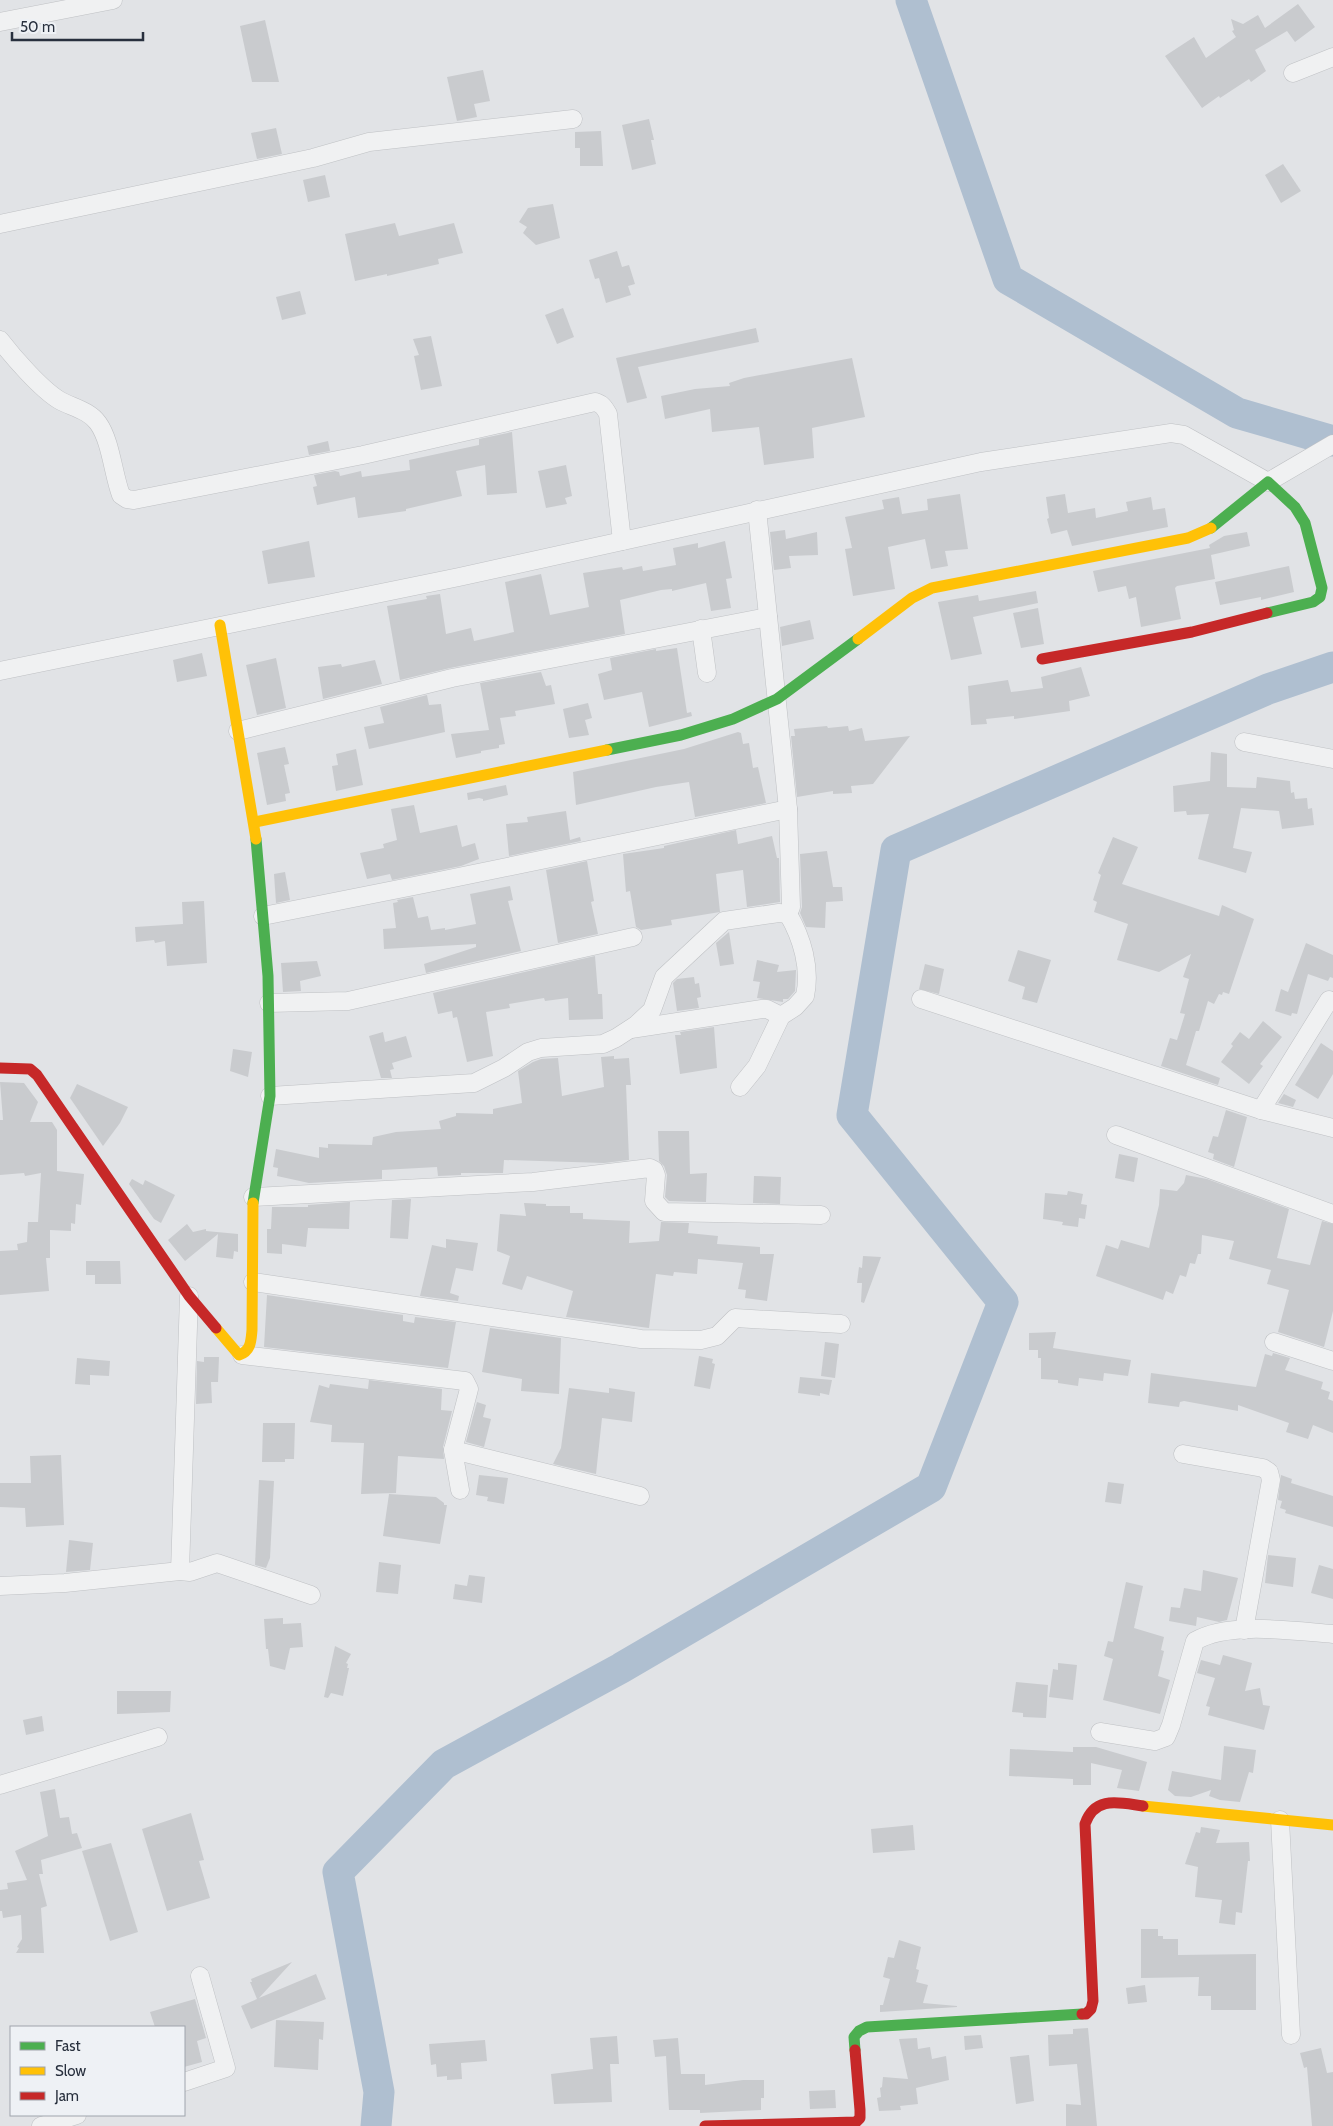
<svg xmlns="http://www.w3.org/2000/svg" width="1333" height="2126" viewBox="0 0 1333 2126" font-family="Cabin,sans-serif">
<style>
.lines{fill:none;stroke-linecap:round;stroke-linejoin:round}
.river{stroke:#afbfd0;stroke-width:31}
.building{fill:#c9cbce}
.street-casing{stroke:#bfc1c4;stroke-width:19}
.street{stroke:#f0f1f2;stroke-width:18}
.fast{stroke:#4caf50;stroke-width:11}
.slow{stroke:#ffc107;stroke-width:11}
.jam{stroke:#c62828;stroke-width:11}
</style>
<rect width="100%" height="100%" fill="#e1e3e6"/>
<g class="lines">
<g class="river">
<polyline points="911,0 1008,279 1237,413 1333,441"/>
<polyline points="376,2126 379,2092 338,1872 444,1764 621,1668 931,1487 1003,1302 852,1115 896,850 1268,689 1333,667"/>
</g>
</g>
<g class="building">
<polygon points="1298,4 1315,27 1295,42 1287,31 1255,50 1266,71 1251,82 1249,79 1220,98 1219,96 1202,108 1165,56 1194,37 1206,58 1236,37 1232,31 1234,30 1231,19 1243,24 1258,15 1265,28"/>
<polygon points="265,20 279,82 252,82 240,26"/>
<polygon points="483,70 490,101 474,104 477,117 457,121 447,77"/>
<polygon points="649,119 654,140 651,140 656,164 632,170 622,125"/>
<polygon points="276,128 282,154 257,159 251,133"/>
<polygon points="601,131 603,166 580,166 580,148 575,148 575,132"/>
<polygon points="1283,164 1301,191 1281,203 1265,175"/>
<polygon points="325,175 330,197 308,202 303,180"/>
<polygon points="553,204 560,238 536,245 523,233 527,227 519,222 528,208"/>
<polygon points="395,223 399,236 454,223 463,253 438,259 439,264 387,276 387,274 355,281 345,234"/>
<polygon points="617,251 622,267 629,265 635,284 628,286 631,295 606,303 599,278 595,279 589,260"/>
<polygon points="300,291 306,314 282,320 276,297"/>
<polygon points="563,308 574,337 557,344 545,315"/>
<polygon points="756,328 759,342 638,367 647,398 627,403 616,358"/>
<polygon points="431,336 442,386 421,390 414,356 419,355 413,339"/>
<polygon points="852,358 865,417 812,428 814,458 764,465 759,427 712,432 710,409 665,419 661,396 695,389 730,386 729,383 744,378"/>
<polygon points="512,432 517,493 487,495 485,465 456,471 462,496 406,509 406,511 358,518 355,497 317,505 313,487 317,486 314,475 335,471 339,472 340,476 361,471 362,477 410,470 409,460 479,445 479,439"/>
<polygon points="328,441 330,451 309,455 307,446"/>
<polygon points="566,465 572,496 565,498 567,504 546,508 538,471"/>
<polygon points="960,494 968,549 945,551 948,566 931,569 925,539 888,547 895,589 853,596 845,549 852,548 845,517 884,509 882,500 899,497 902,514 928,510 927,499"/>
<polygon points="1065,494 1068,513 1095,508 1096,518 1128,511 1126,502 1151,497 1153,510 1165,508 1168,527 1072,546 1067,530 1051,534 1047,519 1049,518 1046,497"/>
<polygon points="785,530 786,539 817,532 818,555 789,556 791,568 774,570 770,532"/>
<polygon points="1247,532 1250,546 1211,555 1215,579 1177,586 1175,588 1181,619 1141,627 1136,597 1129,599 1126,586 1098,592 1093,571 1210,548 1209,545 1224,536"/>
<polygon points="309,541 315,577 268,584 262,551"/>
<polygon points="725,541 732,578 726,579 731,608 711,611 706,583 672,591 672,589 661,590 620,600 625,634 450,668 400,680 387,606 427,599 426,596 440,594 446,634 471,628 474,641 514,632 505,582 541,574 550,615 589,607 583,573 622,567 623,570 642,566 643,571 676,565 673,548 698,543 698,548"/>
<polygon points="1289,566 1294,592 1261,600 1261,597 1220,605 1215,582"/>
<polygon points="1036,591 1038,603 973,617 982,654 951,660 938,602 978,595 979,601"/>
<polygon points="1038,608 1044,644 1021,648 1013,613"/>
<polygon points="810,620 814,639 782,646 780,627"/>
<polygon points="677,648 687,713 691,712 692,716 649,727 642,692 604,700 598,674 612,670 610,658 656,649 656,651"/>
<polygon points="202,653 207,676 177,682 173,660"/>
<polygon points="276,658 286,708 257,715 246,665"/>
<polygon points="375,660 382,684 323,699 318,667 341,664 342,667"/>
<polygon points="1081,667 1090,696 1069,701 1070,711 1014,719 1014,716 986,719 987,724 971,725 968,686 1008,680 1011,692 1043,688 1041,677"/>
<polygon points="541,672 546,686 551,685 555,704 515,711 516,716 500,718 505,744 499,745 499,748 481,751 481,753 456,758 451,734 489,730 480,683"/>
<polygon points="427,695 429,705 441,704 445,732 369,749 364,727 384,723 380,707"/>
<polygon points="588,703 592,718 585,720 589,735 569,738 563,709"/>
<polygon points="827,726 828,728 848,726 849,731 862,728 865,741 910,736 873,784 851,786 852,793 833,794 833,791 797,797 791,736 795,736 794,729"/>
<polygon points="738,732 741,733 743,744 749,743 753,768 758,767 766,803 695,817 689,782 656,787 576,805 573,772 684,749"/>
<polygon points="285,747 289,764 284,765 290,793 285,794 286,801 267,805 257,753"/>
<polygon points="356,749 363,785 336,791 332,766 338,765 336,754"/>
<polygon points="1211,752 1227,754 1227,787 1256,788 1257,777 1290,781 1291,793 1294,792 1295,799 1307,798 1308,809 1312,808 1314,825 1282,829 1279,811 1241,808 1233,848 1252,852 1246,873 1198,859 1209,814 1187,815 1186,811 1174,812 1173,786 1210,781"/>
<polygon points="506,785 508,795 483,801 483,799 479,798 468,800 467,793"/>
<polygon points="414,805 420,833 457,825 462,847 475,843 479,859 461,866 392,880 390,874 367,879 360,853 384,848 383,844 397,840 391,809"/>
<polygon points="566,811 570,840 580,837 581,841 509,856 506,824 528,822 527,817"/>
<polygon points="736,830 738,844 772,836 777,858 779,858 780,902 747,907 743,870 716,874 720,912 671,920 672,925 641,930 636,927 630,891 626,892 623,854 664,848 664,846"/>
<polygon points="1113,837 1138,847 1122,884 1219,916 1222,905 1254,919 1229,994 1223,992 1222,995 1219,994 1214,1004 1208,1001 1199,1031 1196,1031 1186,1065 1220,1078 1218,1085 1161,1066 1170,1038 1177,1040 1185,1014 1180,1013 1189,979 1183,977 1191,954 1159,972 1117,960 1128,924 1094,912 1097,902 1093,900 1101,875 1098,873"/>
<polygon points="827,851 833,887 842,887 843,901 826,902 825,928 806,927 800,913 802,907 800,854"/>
<polygon points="587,861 594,901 591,902 598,934 558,943 546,870"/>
<polygon points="285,872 290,900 276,903 274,874"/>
<polygon points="510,886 513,900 508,901 521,951 426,973 424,964 476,947 476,944 384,949 383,929 396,928 393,903 398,902 397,900 413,897 418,918 428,916 431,930 445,928 445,930 476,924 470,894"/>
<polygon points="204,901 207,963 167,966 165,941 155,943 154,940 136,942 135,927 183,924 182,902"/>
<polygon points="729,932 734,964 720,966 716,943"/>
<polygon points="1306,943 1333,955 1333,978 1330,977 1328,981 1308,974 1297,1014 1292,1013 1291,1016 1275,1011 1281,989 1288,992"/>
<polygon points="1018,950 1051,960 1037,1003 1022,999 1025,987 1008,981"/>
<polygon points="595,956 598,994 602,994 603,1019 569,1020 568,998 545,1001 544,998 509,1004 510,1008 486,1012 493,1056 467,1062 457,1017 453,1018 452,1011 438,1014 433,993"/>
<polygon points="757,960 779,965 777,972 796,970 795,991 788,999 783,999 783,1002 757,998 760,982 753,981"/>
<polygon points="317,961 321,976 300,981 301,991 283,992 281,963"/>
<polygon points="925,964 944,969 939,994 919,989"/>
<polygon points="694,977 695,984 699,983 701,997 697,998 699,1008 677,1011 673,983 677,979"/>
<polygon points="1263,1021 1282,1037 1260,1064 1263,1066 1249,1084 1221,1062 1233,1046 1231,1044 1240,1032 1249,1039"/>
<polygon points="714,1027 717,1068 680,1074 675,1035 681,1035 680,1032"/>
<polygon points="383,1032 385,1042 406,1036 412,1057 392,1063 394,1069 390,1070 392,1078 381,1078 369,1036"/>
<polygon points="1321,1043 1333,1051 1333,1074 1318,1099 1295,1085"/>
<polygon points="233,1049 252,1052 248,1077 230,1071"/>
<polygon points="614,1056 614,1059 629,1058 631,1085 626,1085 629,1160 604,1163 504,1160 503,1173 461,1173 461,1175 438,1176 437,1167 382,1170 382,1179 309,1183 277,1176 278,1168 273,1167 276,1149 319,1158 319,1147 328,1148 328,1144 372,1145 373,1137 396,1132 441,1129 439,1121 456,1116 456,1113 493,1114 493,1109 522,1103 518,1071 533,1062 541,1059 558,1058 562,1096 604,1087 601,1057"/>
<polygon points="0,1082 24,1083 38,1102 30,1122 52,1122 57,1130 57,1171 84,1174 81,1205 76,1204 75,1224 71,1223 71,1231 50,1230 50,1258 46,1258 49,1291 0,1295 0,1251 18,1250 17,1244 27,1242 28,1222 38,1222 41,1173 25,1176 24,1173 0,1175 0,1120 3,1120"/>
<polygon points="77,1084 128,1107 120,1123 103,1146 70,1098"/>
<polygon points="1284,1094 1296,1100 1293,1107 1278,1103"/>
<polygon points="1226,1110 1247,1117 1234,1167 1213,1159 1214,1154 1208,1152 1213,1136 1218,1137"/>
<polygon points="658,1131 689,1131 690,1174 707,1173 706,1202 669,1201 665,1197 667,1175 664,1166 659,1161"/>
<polygon points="1119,1154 1138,1158 1134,1182 1115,1178"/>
<polygon points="1186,1175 1207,1179 1289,1209 1277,1258 1310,1265 1322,1221 1333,1224 1333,1311 1324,1347 1278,1332 1289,1290 1267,1284 1271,1270 1229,1259 1234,1241 1202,1235 1201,1254 1198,1254 1195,1264 1190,1263 1186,1277 1180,1275 1173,1294 1166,1291 1163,1300 1096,1276 1106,1245 1118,1249 1121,1240 1149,1248 1159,1205 1160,1189 1177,1191 1184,1183"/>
<polygon points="754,1176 781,1177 780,1204 753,1203"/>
<polygon points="132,1179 143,1185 145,1180 175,1195 161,1223 154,1219 129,1184"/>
<polygon points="1068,1191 1083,1194 1081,1204 1087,1205 1085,1219 1079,1218 1078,1227 1062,1225 1063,1222 1043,1219 1045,1193 1067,1195"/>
<polygon points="411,1199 408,1239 390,1238 392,1200"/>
<polygon points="350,1202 349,1229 308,1228 306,1247 282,1244 282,1254 267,1253 267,1229 271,1229 272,1207 308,1207 308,1205"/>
<polygon points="524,1203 546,1204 546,1206 570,1206 570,1213 583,1213 583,1219 630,1221 629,1243 659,1241 661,1222 689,1223 688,1233 718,1236 717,1244 760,1247 760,1254 774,1254 767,1301 745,1298 746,1290 738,1289 743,1263 698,1259 697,1274 674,1272 673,1276 656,1274 649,1328 566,1317 573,1291 527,1276 522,1290 502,1284 510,1256 497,1251 500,1214 526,1216"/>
<polygon points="187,1224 193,1232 206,1229 206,1231 238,1234 238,1252 234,1251 233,1259 216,1257 218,1234 185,1261 168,1240"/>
<polygon points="446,1239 478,1243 473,1271 456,1268 450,1293 459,1296 458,1301 420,1296 432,1245 446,1248"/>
<polygon points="863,1256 881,1257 864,1303 861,1302 862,1283 857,1283 859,1267 862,1268"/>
<polygon points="86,1261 120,1261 121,1284 95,1284 95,1275 86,1275"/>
<polygon points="267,1295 403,1315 403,1321 414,1323 415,1317 456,1322 448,1368 264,1347"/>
<polygon points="490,1328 561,1338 559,1394 521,1391 522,1379 482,1372"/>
<polygon points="1056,1332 1053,1348 1131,1360 1128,1376 1104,1373 1103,1381 1079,1378 1078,1386 1058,1383 1058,1380 1041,1379 1041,1358 1038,1358 1038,1350 1029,1350 1029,1333"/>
<polygon points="825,1342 839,1344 835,1378 821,1376"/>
<polygon points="1273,1353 1290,1358 1285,1370 1323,1382 1321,1389 1330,1392 1328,1399 1333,1401 1333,1433 1313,1425 1308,1439 1286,1432 1289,1423 1238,1405 1238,1411 1184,1401 1180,1402 1179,1407 1148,1403 1151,1373 1256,1387 1265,1354 1272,1356"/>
<polygon points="699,1356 713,1359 712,1363 715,1364 710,1389 694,1386"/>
<polygon points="204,1357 219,1357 218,1382 211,1382 212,1403 196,1404 197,1361 204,1362"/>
<polygon points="77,1358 110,1361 109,1376 90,1375 90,1385 75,1384"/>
<polygon points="800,1377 832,1380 829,1395 820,1393 820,1396 798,1393"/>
<polygon points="369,1380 442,1389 441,1410 452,1411 443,1447 444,1459 398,1456 396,1493 361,1494 364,1443 331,1442 332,1425 310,1422 319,1385 329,1388 330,1384 368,1389"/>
<polygon points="569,1388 609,1393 609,1388 635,1392 632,1422 602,1418 596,1474 553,1464 561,1448"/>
<polygon points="477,1402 486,1405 483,1417 491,1419 484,1447 466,1442"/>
<polygon points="263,1423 295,1423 294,1459 285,1459 285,1462 262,1462"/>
<polygon points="61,1455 64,1525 26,1527 25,1508 0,1507 0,1483 31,1483 30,1456"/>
<polygon points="479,1475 508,1478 504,1504 487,1501 488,1497 476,1495"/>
<polygon points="1281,1475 1292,1479 1291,1483 1333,1496 1333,1527 1285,1513 1286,1510 1280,1508 1282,1501 1278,1500"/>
<polygon points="259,1480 274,1481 270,1558 266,1568 255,1565"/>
<polygon points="1108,1482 1124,1484 1121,1504 1105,1502"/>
<polygon points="389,1494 436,1497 444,1503 444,1505 447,1505 440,1544 383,1536"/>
<polygon points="69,1540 93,1543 90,1570 66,1572"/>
<polygon points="1268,1555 1296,1558 1293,1587 1265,1583"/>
<polygon points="379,1562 401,1565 398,1594 376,1592"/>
<polygon points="1319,1565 1333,1569 1333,1599 1311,1593"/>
<polygon points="1203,1570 1238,1578 1227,1620 1219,1622 1197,1617 1196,1626 1169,1621 1171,1607 1180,1608 1184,1588 1201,1591"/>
<polygon points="469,1575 485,1577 482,1603 453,1599 455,1584 467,1586"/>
<polygon points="1126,1582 1143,1586 1134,1628 1164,1637 1161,1650 1164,1651 1158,1676 1170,1680 1160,1714 1103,1700 1113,1659 1104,1656 1108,1641 1113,1642"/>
<polygon points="283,1618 283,1624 301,1623 303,1647 290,1648 285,1670 270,1666 268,1649 266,1649 264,1619"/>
<polygon points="335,1646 351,1654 346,1663 348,1664 347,1668 349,1668 343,1696 331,1693 328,1698 324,1697"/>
<polygon points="1223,1655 1252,1663 1245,1691 1260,1688 1263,1705 1270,1706 1264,1730 1208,1715 1210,1707 1206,1706 1215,1678 1197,1673 1201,1660 1220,1665"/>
<polygon points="1058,1663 1077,1665 1073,1700 1049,1697 1053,1669 1058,1670"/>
<polygon points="1016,1682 1048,1685 1046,1718 1023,1717 1023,1713 1012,1712"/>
<polygon points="117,1691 171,1691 170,1712 117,1714"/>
<polygon points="42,1716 44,1731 26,1735 23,1720"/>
<polygon points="1224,1746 1256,1750 1253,1773 1249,1772 1240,1802 1220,1800 1209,1796 1211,1790 1191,1797 1175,1796 1168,1790 1172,1771 1221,1780"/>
<polygon points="1073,1747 1096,1747 1147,1762 1139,1791 1117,1788 1122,1770 1091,1763 1091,1785 1073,1785 1073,1779 1009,1776 1010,1749 1073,1752"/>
<polygon points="55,1789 60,1818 69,1817 72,1834 77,1833 82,1848 41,1860 43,1874 39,1874 47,1906 41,1908 44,1953 16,1953 19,1948 17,1947 22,1939 21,1915 3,1918 2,1911 0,1911 0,1890 8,1889 7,1883 27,1880 15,1851 48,1836 40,1792"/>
<polygon points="191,1813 204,1860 199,1861 210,1898 167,1911 142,1829"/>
<polygon points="913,1825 915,1850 873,1853 871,1829"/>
<polygon points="1201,1827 1220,1830 1216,1843 1249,1842 1250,1861 1248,1861 1242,1913 1236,1912 1235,1925 1219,1923 1222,1900 1195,1897 1198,1867 1185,1864 1196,1832 1200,1833"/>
<polygon points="111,1843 138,1932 110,1941 82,1851"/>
<polygon points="1141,1929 1158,1929 1158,1936 1163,1936 1163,1939 1178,1939 1178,1955 1256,1954 1256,2010 1211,2010 1211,1996 1198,1996 1199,1977 1141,1978"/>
<polygon points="899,1940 921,1947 916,1969 919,1970 916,1982 928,1985 923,2003 957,2006 957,2007 880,2012 880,2005 883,2005 890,1979 883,1977 888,1957 894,1958"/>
<polygon points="292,1962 259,1998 316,1974 326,1999 251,2029 241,2006 257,1999 250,1982 252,1982 251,1979"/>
<polygon points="1145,1985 1147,2002 1128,2004 1126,1988"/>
<polygon points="195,1999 206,2038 197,2041 202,2062 184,2067 184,2027 155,2027 150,2012"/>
<polygon points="276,2020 324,2022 323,2040 319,2039 318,2070 274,2067"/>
<polygon points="1088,2028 1097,2126 1066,2126 1066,2104 1081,2105 1077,2064 1049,2066 1048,2035 1073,2034 1073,2029"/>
<polygon points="981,2035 983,2048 965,2050 964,2036"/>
<polygon points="617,2036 619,2064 610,2064 612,2102 554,2104 551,2074 593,2069 590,2038"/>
<polygon points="678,2038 681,2074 705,2074 705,2085 743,2080 764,2080 764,2098 761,2098 761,2110 700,2113 700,2110 669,2110 666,2056 655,2057 653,2040"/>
<polygon points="917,2038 918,2049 930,2047 932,2059 946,2056 949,2080 916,2088 918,2104 900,2106 901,2110 879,2111 877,2098 881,2097 880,2088 882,2087 883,2077 908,2079 899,2039"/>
<polygon points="485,2040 487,2061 461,2063 462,2079 447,2080 447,2076 437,2077 436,2064 431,2065 429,2044"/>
<polygon points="1321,2048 1327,2073 1333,2072 1333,2126 1312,2126 1307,2067 1304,2068 1300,2053"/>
<polygon points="1029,2055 1034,2101 1016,2104 1010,2057"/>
<polygon points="835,2090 836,2108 810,2109 809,2091"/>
</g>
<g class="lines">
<defs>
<g id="street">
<polyline points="0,22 113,0"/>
<polyline points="1293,73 1333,57"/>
<polyline points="0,224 313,158 369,142 573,119"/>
<path d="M0,340C13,357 41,389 59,400C71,407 89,410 98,423C111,441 113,474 121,495L127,499L134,500L363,455L595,402C602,404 604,407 608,414L622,541"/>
<polyline points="701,629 707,673"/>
<polyline points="0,671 459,577 981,462 1171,433 1184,435 1268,482 1333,444"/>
<polyline points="238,731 452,678 768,617"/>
<polyline points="1244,742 1333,759"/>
<polyline points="263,916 434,882 788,809"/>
<polyline points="921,999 1261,1110 1333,1128"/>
<polyline points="269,1003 348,1001 633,937"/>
<polyline points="631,1029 762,1009 767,1009 781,1016"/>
<path d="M740,1087L757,1066L781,1016L795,1007L805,996C811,968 802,938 788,914"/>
<polyline points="270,1096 474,1083 504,1068 528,1052 541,1048 603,1044 616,1038 636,1025 652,1010 664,977 724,921 779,913 788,914 791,907 788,809 757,510"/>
<polyline points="1261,1110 1329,1000"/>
<polyline points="1116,1135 1333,1214"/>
<polyline points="253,1197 533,1182 650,1168 654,1170 656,1175 654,1201 664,1212 821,1215"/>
<polyline points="253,1282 641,1339 701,1340 717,1336 735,1318 841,1324"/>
<polyline points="1274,1342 1333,1361"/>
<polyline points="242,1355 465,1381 469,1389 453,1450 460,1490"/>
<polyline points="453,1450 640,1496"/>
<polyline points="1183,1454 1263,1468 1269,1472 1271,1480 1244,1630"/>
<polyline points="180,1571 189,1296"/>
<polyline points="0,1586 65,1583 180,1571 190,1572 217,1563 311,1595"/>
<path d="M1100,1732L1155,1741L1166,1737L1171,1725L1195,1641C1229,1621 1294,1631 1333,1634"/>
<polyline points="0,1785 158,1737"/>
<polyline points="1280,1820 1291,2035"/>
<polyline points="184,2082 226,2068 200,1976"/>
<polyline points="41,2126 77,2115"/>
</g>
</defs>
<use href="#street" class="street-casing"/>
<use href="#street" class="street"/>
<g class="fast">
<polyline points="1211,528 1268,482 1295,507 1305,523 1322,588 1320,597 1313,602 1267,613"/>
<polyline points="607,750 681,735 733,719 777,699 858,639"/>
<polyline points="253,1203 270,1096 268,976 256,839"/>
<polyline points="855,2050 854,2037 859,2031 867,2027 1082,2014"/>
</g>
<g class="slow">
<polyline points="220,625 256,839"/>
<polyline points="858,639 912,598 932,588 1188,538 1211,528"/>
<polyline points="255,822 607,750"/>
<path d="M216,1328L239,1355C251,1351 251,1341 252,1330L253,1203"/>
<polyline points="1143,1806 1333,1825"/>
</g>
<g class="jam">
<polyline points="1042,659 1192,632 1267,613"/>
<polyline points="0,1068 30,1069 37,1075 189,1296 216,1328"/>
<path d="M1082,2014H1086L1091,2009L1093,2001L1085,1824C1095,1795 1120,1803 1143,1806"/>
<polyline points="705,2126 856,2122 860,2118 860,2110 855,2050"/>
</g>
</g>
<rect x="10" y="2026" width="175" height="90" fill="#eef1f5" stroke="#9fa4ac"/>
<rect x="20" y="2042" width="25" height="8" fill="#4caf50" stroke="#9fa4ac"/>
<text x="55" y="2051" font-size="15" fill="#28303e">Fast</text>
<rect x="20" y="2067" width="25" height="8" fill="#ffc107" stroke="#9fa4ac"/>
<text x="55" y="2076" font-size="15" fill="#28303e">Slow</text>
<rect x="20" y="2092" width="25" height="8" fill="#c62828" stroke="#9fa4ac"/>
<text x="55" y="2101" font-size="15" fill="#28303e">Jam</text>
<path d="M12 32v8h131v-8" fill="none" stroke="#28303e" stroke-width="2.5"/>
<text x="20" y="32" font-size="15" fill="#28303e" stroke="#eef1f5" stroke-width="4" paint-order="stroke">50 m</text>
</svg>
